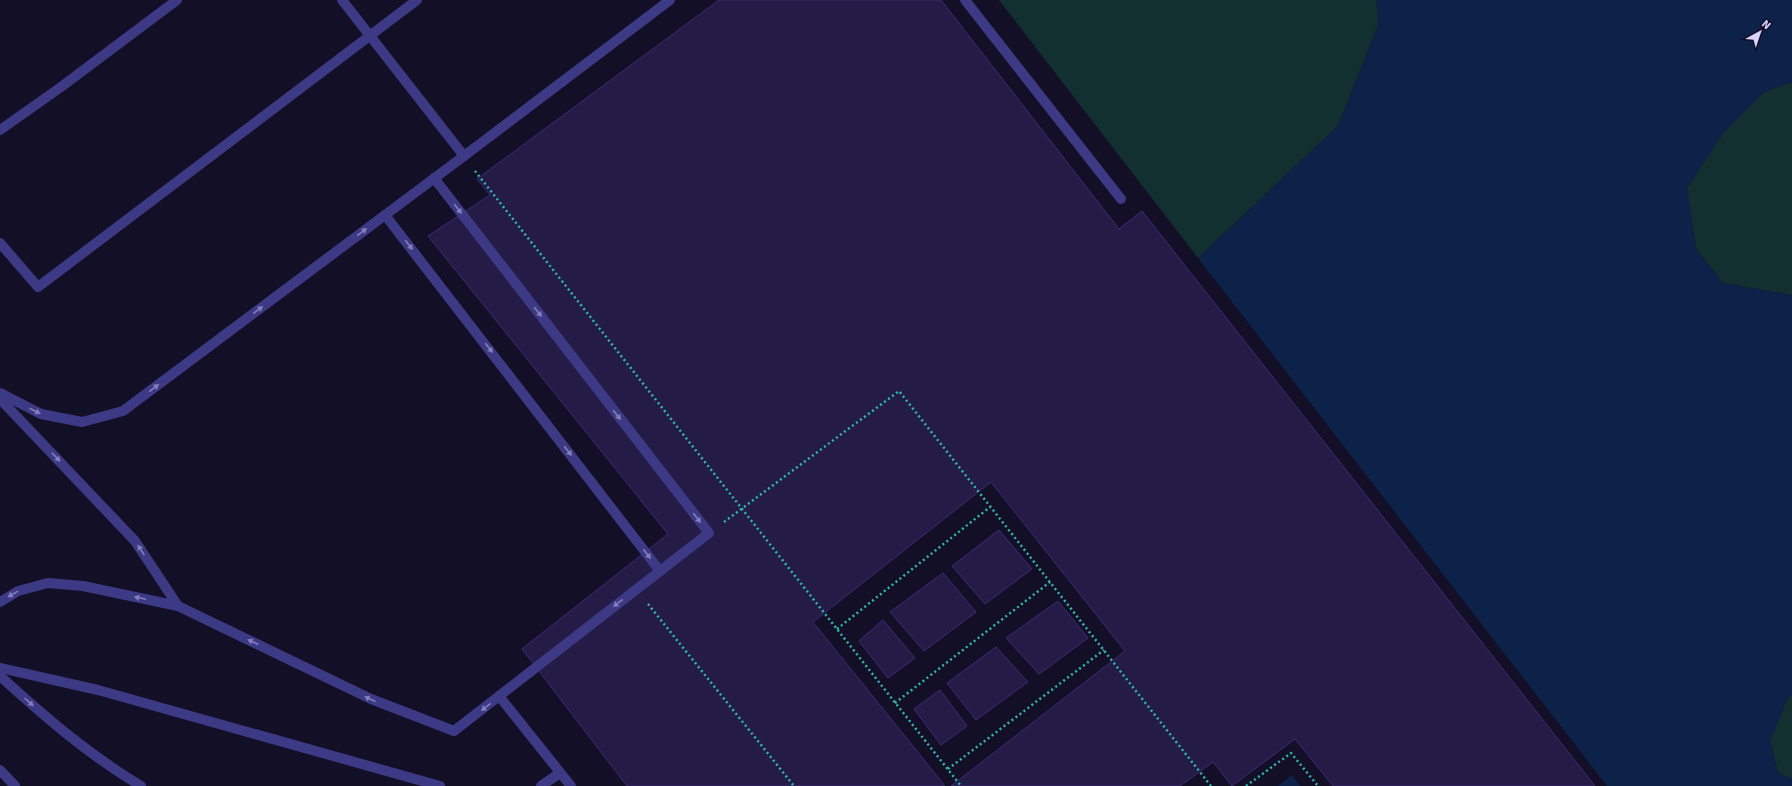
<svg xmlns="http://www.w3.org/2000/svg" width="1792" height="786" viewBox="0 0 1792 786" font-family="Signika,sans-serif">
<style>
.green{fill:#12302f}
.water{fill:#0c2248}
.building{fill:#241b47;stroke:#3b2d73}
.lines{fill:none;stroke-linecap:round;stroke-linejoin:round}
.path{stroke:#2fb8b0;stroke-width:2.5;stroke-dasharray:2 3;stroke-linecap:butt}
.minor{stroke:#3d3a85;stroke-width:10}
.oneway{fill:#837fbc}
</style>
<rect width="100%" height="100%" fill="#130f26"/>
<g class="green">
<polygon points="999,0 1376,0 1379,23 1338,126 1198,258"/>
<polygon points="1792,82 1792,295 1723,283 1696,249 1687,188 1723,133 1764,92"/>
<polygon points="1792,693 1792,779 1778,773 1770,740 1786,702"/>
</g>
<g class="water">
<polygon points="1376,0 1792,0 1792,82 1764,92 1723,133 1687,188 1696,249 1723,283 1792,295 1792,693 1786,702 1770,740 1778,773 1792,779 1792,786 1607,786 1198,258 1338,126 1379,23"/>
<polygon points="1292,775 1300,786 1278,786"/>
</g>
<g class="building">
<polygon points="719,0 941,0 1119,229 1142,211 1595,786 1333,786 1295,739 1232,786 1213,762 1180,786 951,786 1125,651 991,482 813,622 945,786 627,786 522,649 668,534 428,236 490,195 477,179"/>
<polygon points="999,530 1032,569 985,604 952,566"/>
<polygon points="943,573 976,612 924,651 890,612"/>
<polygon points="1058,601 1088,638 1039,674 1006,638"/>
<polygon points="883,620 915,658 888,678 859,641"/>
<polygon points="996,647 1028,682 976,720 947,683"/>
<polygon points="940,690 967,726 941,745 914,709"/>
</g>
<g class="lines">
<g class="path">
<polyline points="475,171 961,786"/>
<polyline points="724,522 899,391 1211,786"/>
<polyline points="648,604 794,786"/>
<polyline points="837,629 990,507"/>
<polyline points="895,703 1050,582"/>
<polyline points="948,769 1104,650"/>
<polyline points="1246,786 1291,753 1318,786"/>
</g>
<g class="minor">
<polyline points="342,0 464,156"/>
<polyline points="965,0 1121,199"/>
<polyline points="0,130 61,87 177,0"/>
<polyline points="385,215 660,571"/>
<polyline points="0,243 38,287 417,0"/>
<polyline points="0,393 41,414 82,422 123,411 464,156 670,0"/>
<polyline points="0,399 135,541 178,606"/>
<polyline points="0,602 18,591 48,583 83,586 178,606 371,699 454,731 709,533 434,178"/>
<polyline points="0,668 98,690 440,786"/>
<path d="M0,676C45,717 89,755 141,786"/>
<polyline points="499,696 571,786"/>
<polyline points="0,770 15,786"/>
<polyline points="541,786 560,773"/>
</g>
</g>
<defs><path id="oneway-solid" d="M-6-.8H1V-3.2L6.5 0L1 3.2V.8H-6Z"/></defs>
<g class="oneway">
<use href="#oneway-solid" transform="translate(458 209) rotate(52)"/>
<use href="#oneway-solid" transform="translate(362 232) rotate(-37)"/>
<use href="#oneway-solid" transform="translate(409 245) rotate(52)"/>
<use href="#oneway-solid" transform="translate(258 310) rotate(-37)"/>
<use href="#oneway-solid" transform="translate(538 312) rotate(52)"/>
<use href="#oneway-solid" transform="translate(489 348) rotate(52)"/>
<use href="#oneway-solid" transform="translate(154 388) rotate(-37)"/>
<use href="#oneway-solid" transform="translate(35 411) rotate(27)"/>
<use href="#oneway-solid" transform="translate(617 415) rotate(52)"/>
<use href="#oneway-solid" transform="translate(568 451) rotate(52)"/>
<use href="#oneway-solid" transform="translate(56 457) rotate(46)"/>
<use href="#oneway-solid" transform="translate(697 518) rotate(52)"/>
<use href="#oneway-solid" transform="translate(141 550) rotate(-123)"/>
<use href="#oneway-solid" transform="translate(647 554) rotate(52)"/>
<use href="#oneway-solid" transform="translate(13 594) rotate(151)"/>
<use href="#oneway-solid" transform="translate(140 598) rotate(-168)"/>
<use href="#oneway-solid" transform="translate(618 603) rotate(142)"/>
<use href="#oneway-solid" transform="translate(253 642) rotate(-155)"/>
<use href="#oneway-solid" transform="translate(370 699) rotate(-156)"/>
<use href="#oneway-solid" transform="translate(29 702) rotate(42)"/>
<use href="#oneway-solid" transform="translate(486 707) rotate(142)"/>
</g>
<g transform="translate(1760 32) rotate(40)" stroke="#130f26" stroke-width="3" paint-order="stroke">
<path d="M0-3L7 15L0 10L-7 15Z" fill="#d9d4ff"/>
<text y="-6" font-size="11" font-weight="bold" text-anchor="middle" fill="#d9d4ff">N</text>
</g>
</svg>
